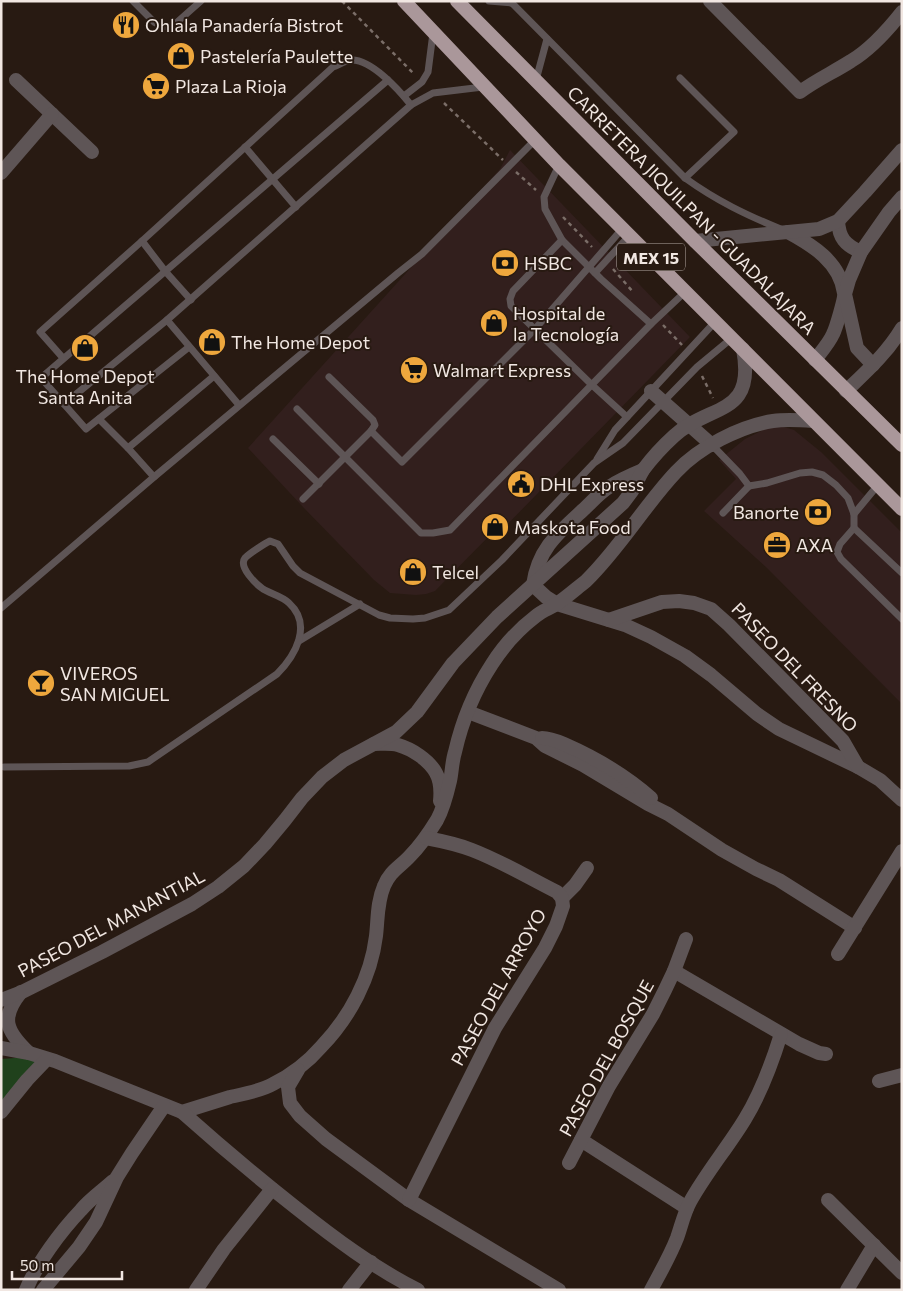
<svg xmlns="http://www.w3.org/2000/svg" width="903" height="1291" viewBox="0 0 903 1291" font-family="Commissioner,sans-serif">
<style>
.commercial{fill:#321f1d}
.green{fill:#20411c}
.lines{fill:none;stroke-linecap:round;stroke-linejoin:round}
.path{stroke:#7b6e68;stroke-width:2.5;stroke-dasharray:4 4;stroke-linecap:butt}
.service{stroke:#5e5556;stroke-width:7}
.minor{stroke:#5e5556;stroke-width:14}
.tertiary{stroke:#5e5556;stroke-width:14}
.trunk{stroke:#aa979a;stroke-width:14}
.labels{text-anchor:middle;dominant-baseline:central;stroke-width:4;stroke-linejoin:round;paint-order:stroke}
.shield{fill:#281a12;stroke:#b5aaa4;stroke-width:1}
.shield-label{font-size:16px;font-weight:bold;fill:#f1e7e2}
.poi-label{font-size:18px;fill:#f1e7e2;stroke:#281a12;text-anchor:start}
.street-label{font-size:18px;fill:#f1e7e2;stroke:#281a12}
</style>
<rect width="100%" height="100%" fill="#281a12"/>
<g class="commercial">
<polygon points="510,150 690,337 500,532 496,529 435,591 426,594 416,595 390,593 374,580 303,507 248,448 500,169"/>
<polygon points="781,426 794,430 821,452 902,533 902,704 766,567 704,511 736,479 719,460 745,439 767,428"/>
</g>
<polygon class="green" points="28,1057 39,1063 1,1105 1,1059"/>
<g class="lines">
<g class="path">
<polyline points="342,1 415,75"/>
<polyline points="444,103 503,160"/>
<polyline points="516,172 536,190"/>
<polyline points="563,217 592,247"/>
<polyline points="613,269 634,293"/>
<polyline points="663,325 682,345"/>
<polyline points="702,376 713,398"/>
</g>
<g class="service">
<polyline points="133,1 154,22 162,26 168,27 175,24 201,1"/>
<polyline points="489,1 512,3"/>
<path d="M510,1L685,178C717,201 746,215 783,230"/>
<polyline points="680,78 734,132 685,178"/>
<polyline points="536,80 547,39"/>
<polyline points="404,96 422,82 428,72 433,33"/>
<polyline points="245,147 296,207"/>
<polyline points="559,165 544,197 545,209 562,240 601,279 651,324"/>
<polyline points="562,240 513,291 510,299 511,306 592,385 627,417"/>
<polyline points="142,241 165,271 191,300"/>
<polyline points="595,273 629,236"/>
<polyline points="167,320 239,405"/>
<polyline points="189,347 86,429 41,378 388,80"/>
<path d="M63,358L40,332L142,241L333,67C339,65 346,60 352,60C372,60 399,90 411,105"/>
<polyline points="329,377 373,420 375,425 371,431"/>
<polyline points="64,404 167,320 411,105 433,93 483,87"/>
<polyline points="297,409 421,533 433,533 450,530 651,324 685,292"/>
<polyline points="99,419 128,448 154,477"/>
<polyline points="273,439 319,484"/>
<polyline points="712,445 740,474 749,486 767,483 800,473 812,472 823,475 836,485 848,498 854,514 854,528 840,544 837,552 841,559 902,619"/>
<polyline points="128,448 214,376"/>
<polyline points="597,459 615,430 715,322"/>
<polyline points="303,499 371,431 402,462 535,329 622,229"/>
<polyline points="723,513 749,486"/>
<polyline points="854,514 878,485"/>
<polyline points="854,528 902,573"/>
<polyline points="1,608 154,477 398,273 422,254 535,140"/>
<polyline points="299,641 360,604"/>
<path d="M4,767L129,766L148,762L277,674C295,656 313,625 289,603C282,596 271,594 263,589C256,584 238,567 245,558C250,553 264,544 270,541L278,544L293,566L300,573L379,615L390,618L413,619L425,618L449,610L502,560L594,463L623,443L697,367L732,338"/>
</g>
<g class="minor">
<path d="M710,1L800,92C816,80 834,72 851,61C871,49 887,31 902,12"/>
<polyline points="16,80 92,152"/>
<polyline points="1,173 52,114"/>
<path d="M838,221C839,238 845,245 861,252"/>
<path d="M788,232C812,245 840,262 844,293C845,298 836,328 833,334C829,343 821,352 815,360"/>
<polyline points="695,241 819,229 838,221 865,192 902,150"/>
<polyline points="873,365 857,348 845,294 849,280 861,252 889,212 902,197"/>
<polyline points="651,391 712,445"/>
<path d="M643,470C631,475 619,480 609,487C599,493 591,503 583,510C558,533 538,549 533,585L546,597L557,604L625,625L651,637L685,656L711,675L757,714L779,729L858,767L880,780L902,800"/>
<polyline points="609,620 662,602 679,601 694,603 711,609 729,625 843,741 858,767"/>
<polyline points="468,712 536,738 545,746 583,765 648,804 668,814 722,850 756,869 779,880 855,928"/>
<path d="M542,738C550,738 557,741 564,744C596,758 625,775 651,798"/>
<path d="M374,744C382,744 391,743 398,745C412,749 429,760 436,773C441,782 441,791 440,801"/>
<polyline points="562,898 575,885 587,868"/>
<polyline points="838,954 902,851"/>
<polyline points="674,971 799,1044 819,1053 826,1054"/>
<path d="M21,992C0,1018 6,1031 29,1053"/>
<path d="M1,1000L22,992L102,952L192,904L218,887L244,866L265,844L285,820L302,798L322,777L344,760L396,732L417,712L453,663L497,617L623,503C626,499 629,495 632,491C636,484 639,477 643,470C652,458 663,446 674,436C710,403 756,417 743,349"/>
<path d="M1,1048L29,1053L55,1061L182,1112C198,1107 214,1102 230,1097C244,1094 261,1091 273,1084C291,1075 308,1062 321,1047C350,1017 371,977 376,936C378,919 377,902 384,886C390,871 400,867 410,856C421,845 429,833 437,820C443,809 447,794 450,781C452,772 452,761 455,752C462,721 475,690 492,664C504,645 519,629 536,616C543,610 551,608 558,603C568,596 577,588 586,581C620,548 644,506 676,472C698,448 740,426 773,421C786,419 800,420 813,421"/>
<polyline points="298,1070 288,1087 290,1103 300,1116 326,1139 409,1200 559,1290"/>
<polyline points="879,1081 902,1075"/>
<polyline points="1,1112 27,1080 47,1059"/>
<path d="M182,1112C219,1145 257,1177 295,1207C334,1238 374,1268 418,1290"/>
<polyline points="581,1140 687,1208"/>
<polyline points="569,1163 609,1086 653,1014 665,990 674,971 686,939"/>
<path d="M409,1200L495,1028L545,948L556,926L563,906L562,898L557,892C529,878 501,861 472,850C457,844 442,841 426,838"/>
<polyline points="828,1200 902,1273"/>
<path d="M26,1290C37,1263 61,1231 81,1210C90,1199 102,1191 113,1181"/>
<polyline points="43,1290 79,1247 96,1222 117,1177 132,1153 164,1106"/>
<polyline points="196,1290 224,1249 272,1189"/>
<polyline points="349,1290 371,1262"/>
<path d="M651,1290C660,1273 670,1256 677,1238C681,1227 684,1213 690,1202C706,1173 728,1147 745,1119C761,1093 772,1063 781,1034"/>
<polyline points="847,1290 874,1245"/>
</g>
<path class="tertiary" d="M846,391C867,371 887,353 902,328"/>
<g class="trunk">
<polyline points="404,1 559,165 902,509"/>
<polyline points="457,1 695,241 902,445"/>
</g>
</g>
<defs>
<symbol id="restaurant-disc" viewBox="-11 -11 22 22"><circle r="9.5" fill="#eea73d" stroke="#281a12"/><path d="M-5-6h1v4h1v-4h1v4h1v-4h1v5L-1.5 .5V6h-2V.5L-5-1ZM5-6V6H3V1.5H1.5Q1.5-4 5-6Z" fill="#111"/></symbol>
<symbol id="shop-disc" viewBox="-11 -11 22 22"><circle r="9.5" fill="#eea73d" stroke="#281a12"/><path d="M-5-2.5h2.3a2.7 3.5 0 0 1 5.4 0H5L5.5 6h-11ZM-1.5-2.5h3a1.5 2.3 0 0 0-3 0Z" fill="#111"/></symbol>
<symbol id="supermarket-disc" viewBox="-11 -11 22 22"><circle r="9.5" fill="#eea73d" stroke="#281a12"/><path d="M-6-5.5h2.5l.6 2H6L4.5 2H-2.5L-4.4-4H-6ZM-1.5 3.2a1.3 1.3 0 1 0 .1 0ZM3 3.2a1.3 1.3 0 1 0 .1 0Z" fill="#111"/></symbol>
<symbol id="bank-disc" viewBox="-11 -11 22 22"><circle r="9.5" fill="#eea73d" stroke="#281a12"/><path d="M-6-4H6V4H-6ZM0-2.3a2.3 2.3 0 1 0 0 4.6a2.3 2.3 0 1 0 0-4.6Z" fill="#111"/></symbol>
<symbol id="civic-disc" viewBox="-11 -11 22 22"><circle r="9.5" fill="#eea73d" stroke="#281a12"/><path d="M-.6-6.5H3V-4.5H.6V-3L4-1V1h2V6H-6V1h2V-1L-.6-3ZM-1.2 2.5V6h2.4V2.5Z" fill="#111"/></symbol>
<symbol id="office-disc" viewBox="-11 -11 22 22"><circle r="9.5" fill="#eea73d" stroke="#281a12"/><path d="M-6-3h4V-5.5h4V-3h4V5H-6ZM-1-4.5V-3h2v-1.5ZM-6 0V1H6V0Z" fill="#111"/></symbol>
<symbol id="bar-disc" viewBox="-11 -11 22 22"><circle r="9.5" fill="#eea73d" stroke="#281a12"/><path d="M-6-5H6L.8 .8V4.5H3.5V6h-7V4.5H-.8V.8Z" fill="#111"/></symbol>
</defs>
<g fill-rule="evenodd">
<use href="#restaurant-disc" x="110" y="9" width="32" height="32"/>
<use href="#shop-disc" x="165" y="40" width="32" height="32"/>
<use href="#supermarket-disc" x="140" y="70" width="32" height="32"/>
<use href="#bank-disc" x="489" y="247" width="32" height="32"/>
<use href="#shop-disc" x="478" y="307" width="32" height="32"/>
<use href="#shop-disc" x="196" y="326" width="32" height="32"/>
<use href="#shop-disc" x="69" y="332" width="32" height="32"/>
<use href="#supermarket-disc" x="398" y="354" width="32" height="32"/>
<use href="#civic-disc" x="505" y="468" width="32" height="32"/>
<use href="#bank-disc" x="802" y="496" width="32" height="32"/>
<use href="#shop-disc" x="479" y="511" width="32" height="32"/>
<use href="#office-disc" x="761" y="529" width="32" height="32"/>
<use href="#shop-disc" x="397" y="556" width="32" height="32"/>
<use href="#bar-disc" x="25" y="667" width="32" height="32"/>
</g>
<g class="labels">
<rect class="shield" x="617" y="243.5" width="68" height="27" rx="4"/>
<g class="shield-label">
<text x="651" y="257">MEX 15</text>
</g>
<g class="poi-label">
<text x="145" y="25">Ohlala Panadería Bistrot</text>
<text x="200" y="56">Pastelería Paulette</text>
<text x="175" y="86">Plaza La Rioja</text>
<text x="524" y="263">HSBC</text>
<text x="513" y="313">Hospital de<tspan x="513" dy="21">la Tecnología</tspan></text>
<text x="231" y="342">The Home Depot</text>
<text x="433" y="370">Walmart Express</text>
<text x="85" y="376" text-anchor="middle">The Home Depot<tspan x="85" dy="21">Santa Anita</tspan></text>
<text x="540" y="484">DHL Express</text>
<text x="799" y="512" text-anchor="end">Banorte</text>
<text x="514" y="527">Maskota Food</text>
<text x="796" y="545">AXA</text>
<text x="432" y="572">Telcel</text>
<text x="60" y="673">VIVEROS<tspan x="60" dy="21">SAN MIGUEL</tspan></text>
</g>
<g class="street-label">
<text transform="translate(692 210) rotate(45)">CARRETERA JIQUILPAN - GUADALAJARA</text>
<text transform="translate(795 667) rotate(46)">PASEO DEL FRESNO</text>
<text transform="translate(111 923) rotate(-28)">PASEO DEL MANANTIAL</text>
<text transform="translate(498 987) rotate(-61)">PASEO DEL ARROYO</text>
<text transform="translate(606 1058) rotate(-61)">PASEO DEL BOSQUE</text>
</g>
</g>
<rect width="903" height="1291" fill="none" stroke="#f1e7e2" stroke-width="5"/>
<path d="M12 1271v8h110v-8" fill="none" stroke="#f1e7e2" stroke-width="2.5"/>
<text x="20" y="1271" font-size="15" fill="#f1e7e2" stroke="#281a12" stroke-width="4" paint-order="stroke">50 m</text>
</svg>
